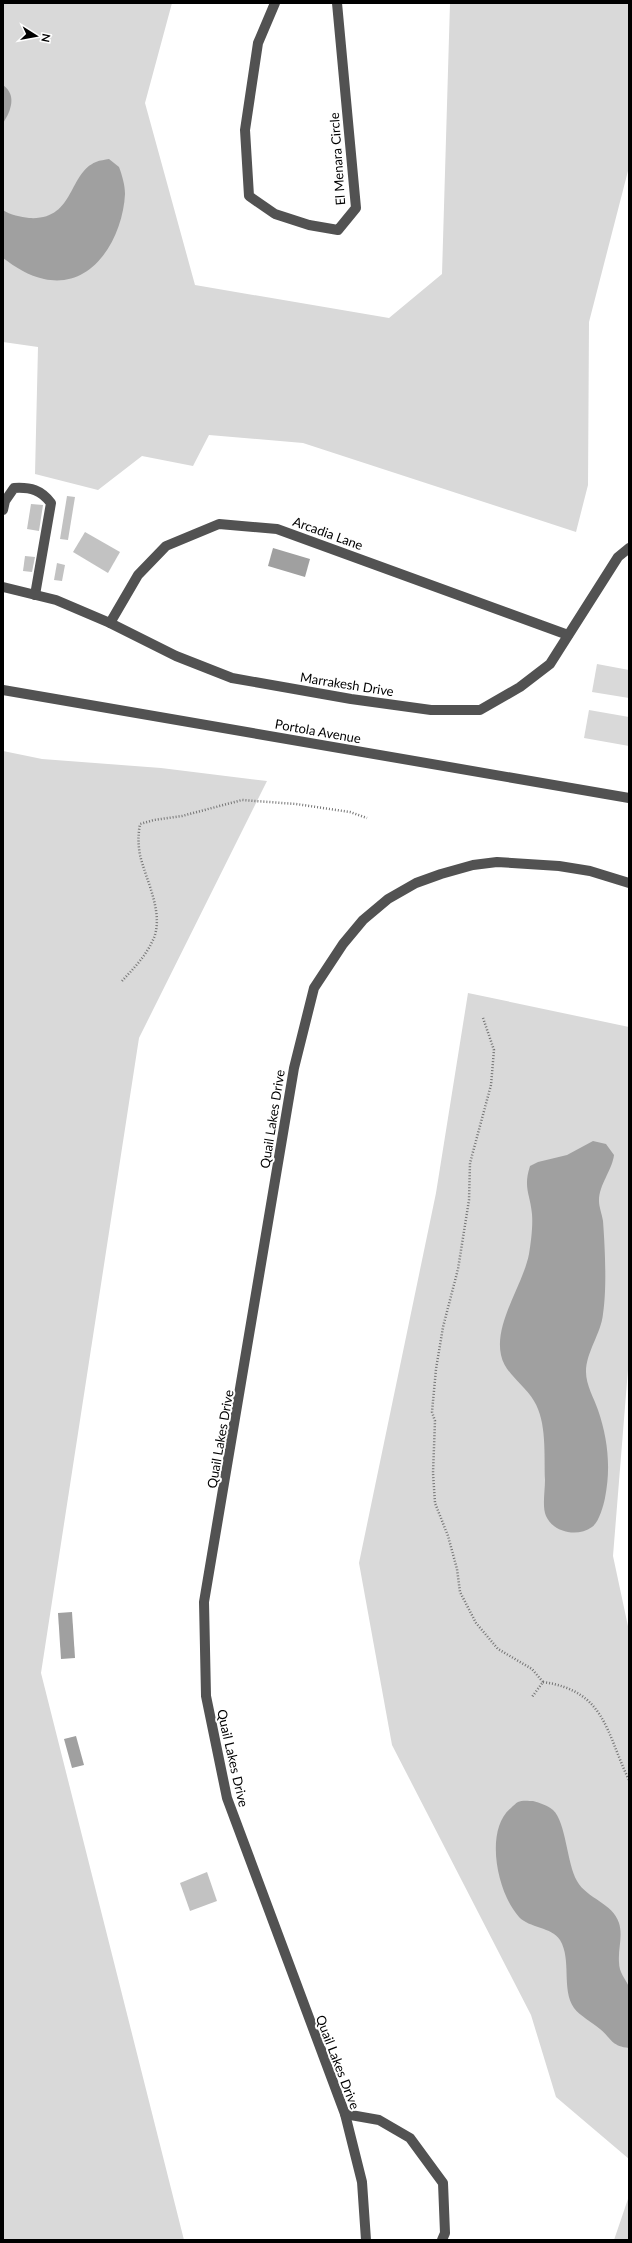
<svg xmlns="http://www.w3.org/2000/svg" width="632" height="2243" viewBox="0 0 632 2243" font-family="Lato,sans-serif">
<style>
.green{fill:#d9d9d9}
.water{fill:#a0a0a0}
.building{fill:#c2c2c2}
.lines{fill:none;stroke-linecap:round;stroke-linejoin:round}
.path{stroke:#747474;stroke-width:2.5;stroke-dasharray:1 2;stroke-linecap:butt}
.minor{stroke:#525252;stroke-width:10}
.labels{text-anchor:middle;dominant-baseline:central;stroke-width:4;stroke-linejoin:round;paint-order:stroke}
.street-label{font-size:13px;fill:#000;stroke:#fff}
</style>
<rect width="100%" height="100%" fill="#fff"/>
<g class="green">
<polygon points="3,3 172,3 145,103 195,285 389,318 442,274 450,3 629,3 629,167 589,322 588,485 576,532 303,443 209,435 193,466 142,456 98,490 35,474 38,347 3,342"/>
<polygon points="597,664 629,670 629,698 592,692"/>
<polygon points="589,710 629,717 629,746 584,738"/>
<polygon points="3,751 42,759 161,768 267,781 139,1038 41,1673 184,2240 3,2240"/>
<polygon points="468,993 629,1027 629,1357 613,1556 629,1631 629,2159 556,2097 531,2015 392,1745 359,1563 436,1193"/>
<polygon points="629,2196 629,2240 614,2240"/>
</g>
<g class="water">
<path d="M3,85C17,95 11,111 3,123Z"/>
<path d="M109,159L119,167C122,175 125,185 125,194C123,236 94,290 44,279C29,276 15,267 3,258V210C10,215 21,217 29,218C75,221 68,173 96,162C100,160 105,160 109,159Z"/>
<polygon points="273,548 310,559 305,577 268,566"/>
<path d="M593,1141L606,1144L614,1155C612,1171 599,1184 599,1201C599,1207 602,1214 603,1221C605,1247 607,1288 603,1314C601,1334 586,1352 586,1372C586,1385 594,1398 598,1410C608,1439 611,1468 605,1498C603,1507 599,1522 592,1527C577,1538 553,1532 546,1516C542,1507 545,1491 545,1480C544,1455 547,1422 534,1401C524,1384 505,1374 501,1355C494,1323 523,1285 529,1254C531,1242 533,1226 532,1214C530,1193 523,1188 530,1166L538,1162L567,1155Z"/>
<polygon points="72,1612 75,1658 61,1659 58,1613"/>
<polygon points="76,1736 84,1765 72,1768 64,1739"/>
<path d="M533,1801C540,1803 547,1805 553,1810C566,1822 567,1864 577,1881C587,1899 613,1903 619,1923C623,1936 618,1949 619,1962C619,1973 625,1978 629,1987C632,1996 629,2036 629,2048C611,2046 612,2039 600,2029C592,2022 580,2016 574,2008C561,1989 572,1960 560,1940C552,1927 529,1928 519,1917C497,1893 484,1830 511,1808C513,1806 516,1803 518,1802C522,1800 529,1801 533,1801Z"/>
</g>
<g class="building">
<polygon points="67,496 75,497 68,540 60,539"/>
<polygon points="31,504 43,505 39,531 27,529"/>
<polygon points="85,532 120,552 108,573 73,552"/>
<polygon points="25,556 35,557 32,572 23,571"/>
<polygon points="57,563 65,565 62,581 54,580"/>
<polygon points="207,1872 217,1901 190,1911 180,1883"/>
</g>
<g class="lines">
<g class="path">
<path d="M122,981C133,969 145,957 152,942C166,916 146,881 140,855C138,844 138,835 140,824L154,820L182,816L242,800L296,804L350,812L367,818"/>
<polyline points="483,1018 494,1050 491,1085 470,1163 469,1200 458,1269 443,1327 436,1369 432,1412 435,1421 433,1473 435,1503 448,1536 457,1569 460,1592 476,1623 498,1649 532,1669 543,1682 532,1697"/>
<path d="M543,1682C606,1691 606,1733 629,1780"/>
</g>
<g class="minor">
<polyline points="275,3 258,43 245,130 249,196 275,214 309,225 338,230 356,208 337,3"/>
<path d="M3,510L5,501L14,488C31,487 41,490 51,503L35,595"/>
<polyline points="3,587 56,600 110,623 176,656 232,678 351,699 431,710 480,710 520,687 550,664 618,557 629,548"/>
<polyline points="110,623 138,575 166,546 219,524 277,529 568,635"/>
<polyline points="3,690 629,798"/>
<polyline points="345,2114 379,2120 410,2138 443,2183 445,2233 442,2240"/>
<polyline points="366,2240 362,2182 345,2114 227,1798 206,1696 204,1602 294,1068 314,988 343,944 363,920 388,899 416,883 441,874 473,865 497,862 559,866 590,871 629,883"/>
</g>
</g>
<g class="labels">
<g class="street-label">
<text transform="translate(337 159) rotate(-94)">El Menara Circle</text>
<text transform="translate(328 533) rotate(20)">Arcadia Lane</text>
<text transform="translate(347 684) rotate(9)">Marrakesh Drive</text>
<text transform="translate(318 731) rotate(10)">Portola Avenue</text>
<text transform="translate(272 1119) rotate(-81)">Quail Lakes Drive</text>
<text transform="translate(220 1439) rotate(-80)">Quail Lakes Drive</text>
<text transform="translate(233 1758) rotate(77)">Quail Lakes Drive</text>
<text transform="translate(338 2062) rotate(69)">Quail Lakes Drive</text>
</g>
</g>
<rect width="632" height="2243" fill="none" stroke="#000000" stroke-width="8"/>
<g transform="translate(36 36) rotate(101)" stroke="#ffffff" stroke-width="3" paint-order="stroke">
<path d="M0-3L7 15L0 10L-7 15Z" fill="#000000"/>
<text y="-6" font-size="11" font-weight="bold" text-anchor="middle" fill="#000000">N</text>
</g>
</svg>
